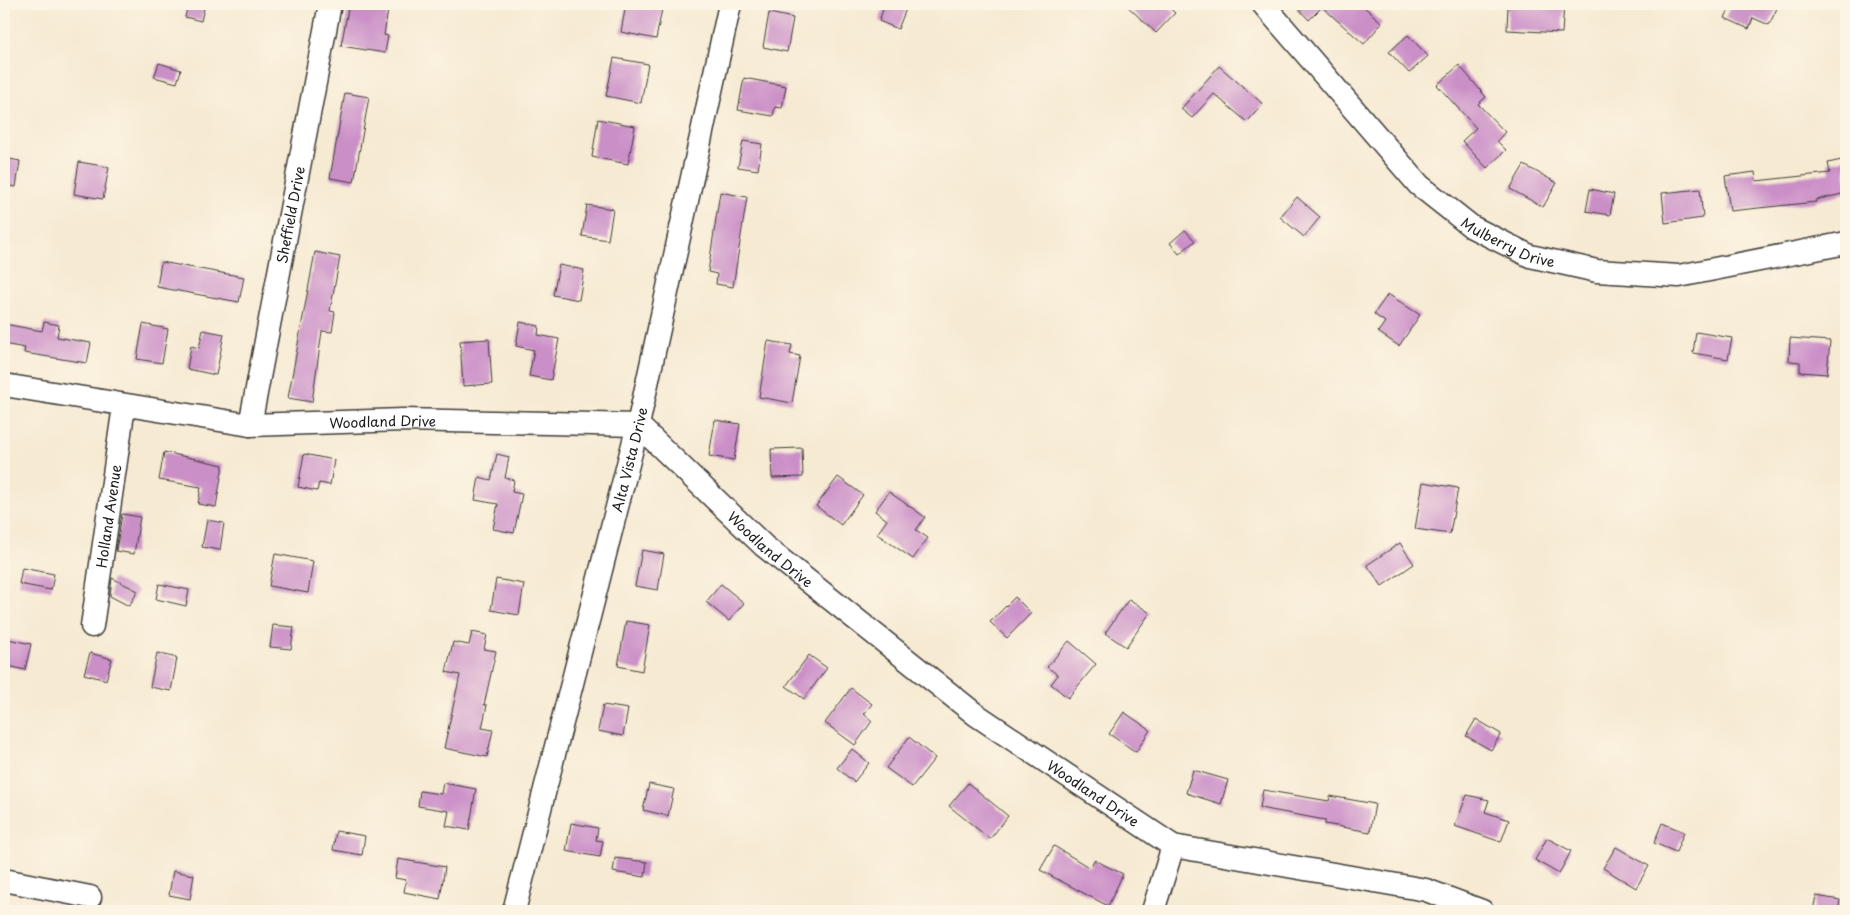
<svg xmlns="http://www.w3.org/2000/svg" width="1850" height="915" viewBox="0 0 1850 915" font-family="'Playpen Sans',sans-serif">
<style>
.building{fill:#cb8fc8}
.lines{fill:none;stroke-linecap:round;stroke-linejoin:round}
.minor-casing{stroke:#3d3b37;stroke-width:25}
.minor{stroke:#fff;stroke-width:22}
.labels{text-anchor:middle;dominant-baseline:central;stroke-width:4;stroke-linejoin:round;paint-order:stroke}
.street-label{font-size:14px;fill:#1c1c1c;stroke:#fcf5e5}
</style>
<rect width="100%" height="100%" fill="#fcf5e5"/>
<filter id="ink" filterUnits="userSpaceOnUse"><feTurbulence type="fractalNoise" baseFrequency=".02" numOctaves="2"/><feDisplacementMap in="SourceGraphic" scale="10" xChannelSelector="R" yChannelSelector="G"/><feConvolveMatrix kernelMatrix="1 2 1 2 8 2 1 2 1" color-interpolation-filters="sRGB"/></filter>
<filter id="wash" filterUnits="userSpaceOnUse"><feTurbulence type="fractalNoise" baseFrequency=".0096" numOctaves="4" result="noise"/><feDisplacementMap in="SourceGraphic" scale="20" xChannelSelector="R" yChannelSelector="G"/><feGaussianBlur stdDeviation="1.12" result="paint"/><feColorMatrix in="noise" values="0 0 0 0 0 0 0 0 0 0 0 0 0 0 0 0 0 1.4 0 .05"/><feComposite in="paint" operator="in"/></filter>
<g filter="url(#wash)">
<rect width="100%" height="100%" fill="#f6ead3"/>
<g id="blocks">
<g class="building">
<polygon points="188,4 205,4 201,21 185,17"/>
<polygon points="349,4 389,4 384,35 388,36 385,53 341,46"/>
<polygon points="626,4 662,9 656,39 621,32"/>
<polygon points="885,4 908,4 898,29 879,21"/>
<polygon points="1125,4 1165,4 1175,13 1156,33"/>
<polygon points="1294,4 1361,4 1382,23 1364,44 1322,7 1309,20"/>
<polygon points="1508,4 1564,4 1562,33 1507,30"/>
<polygon points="1721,4 1779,4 1769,25 1753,18 1749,29 1725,18 1730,7"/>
<polygon points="769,13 793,18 787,52 763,47"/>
<polygon points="1408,35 1428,56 1409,73 1389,52"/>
<polygon points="614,58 648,64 641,103 606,96"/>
<polygon points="159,63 181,70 177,83 154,77"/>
<polygon points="1459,65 1486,97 1478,104 1505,132 1497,141 1506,150 1487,168 1462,141 1476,128 1437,85"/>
<polygon points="1219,66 1263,104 1247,122 1214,94 1192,118 1181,109"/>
<polygon points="744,78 786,86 782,108 775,107 773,116 738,110"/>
<polygon points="345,93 369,97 354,182 330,178"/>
<polygon points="598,119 635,126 628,164 592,157"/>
<polygon points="743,141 762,144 758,170 738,167"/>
<polygon points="4,158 20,161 16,187 4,185"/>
<polygon points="1846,159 1846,193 1816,200 1816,202 1730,211 1725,176 1755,172 1756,181 1830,173 1828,163"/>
<polygon points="79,162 109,167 103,199 74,194"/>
<polygon points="1524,165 1557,183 1543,207 1510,189"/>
<polygon points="1590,189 1614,194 1610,215 1586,211"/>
<polygon points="1700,189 1703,218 1665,223 1662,193"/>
<polygon points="720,192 747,197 733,287 716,284 717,274 708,272"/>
<polygon points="1297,197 1320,217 1304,237 1280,217"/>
<polygon points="587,205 613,209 608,240 582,236"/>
<polygon points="1185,230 1195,241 1179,254 1170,243"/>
<polygon points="315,252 340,257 330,311 335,312 332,332 322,331 312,402 288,398"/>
<polygon points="161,262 244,277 239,302 157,287"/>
<polygon points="559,265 584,270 579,300 553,295"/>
<polygon points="1388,294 1420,315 1399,346 1378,332 1385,322 1374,314"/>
<polygon points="44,322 59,325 57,337 91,343 87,363 24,353 25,348 4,344 4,324 42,331"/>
<polygon points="520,322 539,326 538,335 559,339 551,380 529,376 534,350 516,346"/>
<polygon points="143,324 168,329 162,363 137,359"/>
<polygon points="203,330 224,334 216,375 187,369 191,346 199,348"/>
<polygon points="1696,332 1732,338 1728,359 1693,353"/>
<polygon points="1790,338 1830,341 1827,374 1800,372 1800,362 1789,361"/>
<polygon points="489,339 492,384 463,386 460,341"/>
<polygon points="768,341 792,345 790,354 800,356 792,403 759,397"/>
<polygon points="715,420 740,424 734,460 709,456"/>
<polygon points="802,448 803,477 772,478 771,449"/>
<polygon points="164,452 223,465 216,507 198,504 201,487 159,480"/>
<polygon points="304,454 334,460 330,485 319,483 317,491 298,487"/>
<polygon points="497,454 509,457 505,478 514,480 512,492 522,494 514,533 493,529 498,504 475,500 479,477 491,480"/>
<polygon points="838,477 863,495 841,525 816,506"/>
<polygon points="1423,482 1458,488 1450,534 1415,529"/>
<polygon points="889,492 925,517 916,530 928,538 913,559 877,534 887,520 875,511"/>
<polygon points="122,514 140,517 134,554 116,551"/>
<polygon points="207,520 224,523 220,550 202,547"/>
<polygon points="1400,543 1414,564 1382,586 1367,565"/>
<polygon points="642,550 664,554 658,590 635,586"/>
<polygon points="275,554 313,561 308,593 269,586"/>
<polygon points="22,568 54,574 51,590 19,584"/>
<polygon points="112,578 138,591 129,606 110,596"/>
<polygon points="496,579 524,584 519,615 491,610"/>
<polygon points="159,584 189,590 186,606 156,599"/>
<polygon points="721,584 744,603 729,621 706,602"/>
<polygon points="1015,597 1031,613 1007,638 990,622"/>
<polygon points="1129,599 1150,613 1126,647 1105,633"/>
<polygon points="626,621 650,625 642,671 618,666"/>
<polygon points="273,625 294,627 291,649 270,647"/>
<polygon points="472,632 487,635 484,649 496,651 484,705 487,705 482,728 493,730 487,757 444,748 460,675 446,672 453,642 469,645"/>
<polygon points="8,639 31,644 25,670 4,665"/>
<polygon points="1069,641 1096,664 1068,698 1051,684 1058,675 1047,667"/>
<polygon points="90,653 112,659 106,680 84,674"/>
<polygon points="157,653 177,658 171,691 150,687"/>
<polygon points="809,655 827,668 804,699 786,686"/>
<polygon points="851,688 872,704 864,714 872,721 855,745 825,723"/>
<polygon points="603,705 628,709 623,736 598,731"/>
<polygon points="1124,712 1150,730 1136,752 1109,734"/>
<polygon points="1476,719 1501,734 1491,750 1466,736"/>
<polygon points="909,737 935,758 912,787 886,768"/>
<polygon points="852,749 869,763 854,782 837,768"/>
<polygon points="1193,770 1228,780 1221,804 1186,793"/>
<polygon points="443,783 476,789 469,830 446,826 449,811 418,806 420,791 441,794"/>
<polygon points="968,783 1008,816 990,839 949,806"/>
<polygon points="649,784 674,789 668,816 643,810"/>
<polygon points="1263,790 1329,801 1330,796 1375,804 1370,832 1325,824 1325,820 1260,808"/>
<polygon points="1467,795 1489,800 1485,812 1509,820 1501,842 1455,826"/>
<polygon points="571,823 598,828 596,840 603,841 600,857 566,851"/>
<polygon points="1662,823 1684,832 1676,852 1654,843"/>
<polygon points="336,831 365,836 362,855 333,850"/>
<polygon points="1547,838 1571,851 1559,874 1535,860"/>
<polygon points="1054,846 1090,868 1094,860 1123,874 1108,906 1040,870"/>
<polygon points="1616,847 1649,866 1636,888 1603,868"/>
<polygon points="615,858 647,862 645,877 613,872"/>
<polygon points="398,859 445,867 440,899 404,892 406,880 395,878"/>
<polygon points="173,871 194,875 190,899 169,895"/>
<polygon points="1816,896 1840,900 1838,911 1813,911"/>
</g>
</g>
</g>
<g filter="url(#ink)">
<use href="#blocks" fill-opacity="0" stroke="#3d3b37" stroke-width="1"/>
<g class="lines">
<defs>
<g id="minor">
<path id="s1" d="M1263,4L1419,185L1472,227L1530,256L1597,271L1679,276L1846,243"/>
<path id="s2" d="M4,385L250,425L403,420L638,425L764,546L975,714L1173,846L1426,890L1482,911"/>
<path id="s3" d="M250,425L330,4"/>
<path id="s4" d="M92,626L124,406"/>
<polyline points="4,880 90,897"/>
<path id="s5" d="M514,911L638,425L730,4"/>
<polyline points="1153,911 1173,846"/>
</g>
</defs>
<use href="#minor" class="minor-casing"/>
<use href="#minor" class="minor"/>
</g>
</g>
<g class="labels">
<g class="street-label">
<text stroke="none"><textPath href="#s3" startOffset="214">Sheffield Drive</textPath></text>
<text stroke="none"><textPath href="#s1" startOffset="346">Mulberry Drive</textPath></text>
<text stroke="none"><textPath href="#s2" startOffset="382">Woodland Drive</textPath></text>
<text stroke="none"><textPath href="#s5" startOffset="466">Alta Vista Drive</textPath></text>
<text stroke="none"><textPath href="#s4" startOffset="111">Holland Avenue</textPath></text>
<text stroke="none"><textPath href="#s2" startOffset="819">Woodland Drive</textPath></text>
<text stroke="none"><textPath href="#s2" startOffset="1224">Woodland Drive</textPath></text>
</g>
</g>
<rect width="1850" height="915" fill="none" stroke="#fcf5e5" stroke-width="20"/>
</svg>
